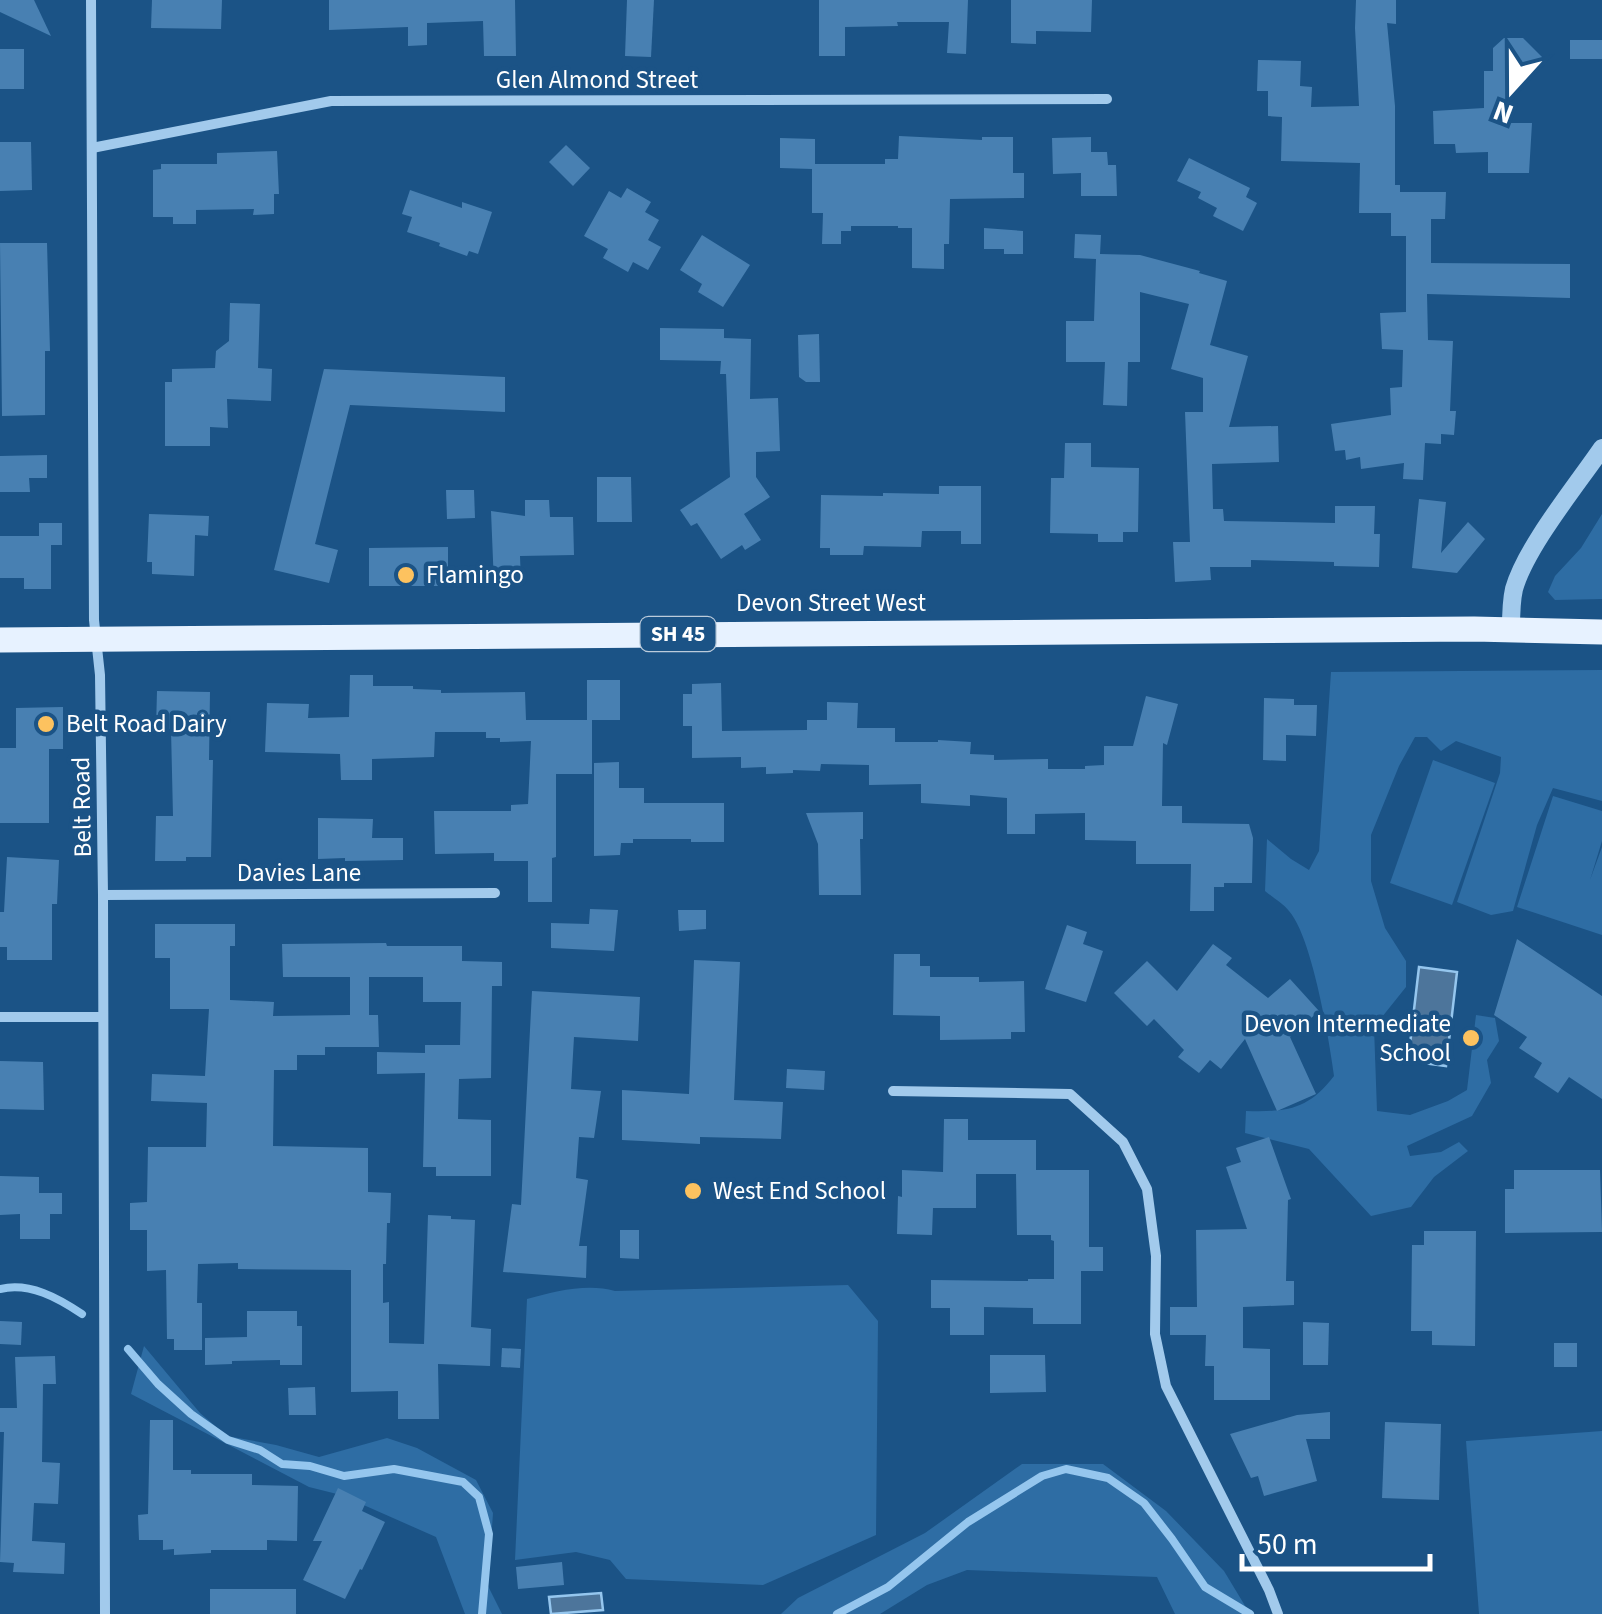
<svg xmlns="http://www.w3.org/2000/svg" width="1602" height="1614" viewBox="0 0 1602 1614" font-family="'Source Sans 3',sans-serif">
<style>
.green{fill:#2e6da4}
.water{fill:#4d759b;stroke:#95c6ee;stroke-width:2.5}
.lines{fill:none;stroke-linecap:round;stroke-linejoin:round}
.stream{stroke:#95c6ee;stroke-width:8}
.building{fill:#4880b2}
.minor{stroke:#a2caec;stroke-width:10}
.tertiary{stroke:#a2caec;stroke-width:18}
.primary{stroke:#e7f2ff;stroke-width:25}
.poi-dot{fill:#fdc25f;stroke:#1b5386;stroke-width:4}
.labels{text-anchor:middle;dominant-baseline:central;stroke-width:9;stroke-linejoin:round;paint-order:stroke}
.shield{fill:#1b5386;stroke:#bbcbdb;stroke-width:2.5}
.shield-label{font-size:22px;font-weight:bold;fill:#fff}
.street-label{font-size:25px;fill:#fff;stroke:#1b5386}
.poi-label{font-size:25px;fill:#fff;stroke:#1b5386;text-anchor:start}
</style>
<rect width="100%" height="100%" fill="#1b5386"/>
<g class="green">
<polygon points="1602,514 1602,599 1555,600 1548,592 1555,576 1581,548"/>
<path d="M1602,670V801L1553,788L1537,825L1513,911L1491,915L1457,902L1500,773L1501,757L1456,741L1441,751L1427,737H1415L1399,766L1371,835V881L1385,928L1406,961V987L1374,1027L1377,1111L1410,1115L1448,1101L1467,1090L1476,1015L1495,1018L1499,1041L1487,1060L1491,1083L1472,1116L1407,1146L1410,1156L1441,1152L1459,1142L1468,1151L1434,1177L1411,1207L1371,1216L1309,1149L1245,1133L1246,1111C1287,1112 1308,1110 1334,1076C1329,1039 1312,937 1289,911C1283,903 1272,897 1265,891L1267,839L1291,859L1309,870L1319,851L1331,672Z"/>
<polygon points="1433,760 1495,783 1452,905 1390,883"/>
<polygon points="1553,796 1602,811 1602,841 1590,880 1602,847 1602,935 1517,907"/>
<path d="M848,1285L878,1321L876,1535L763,1585L626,1579L610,1560L576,1552L515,1560L527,1299C555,1291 588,1283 615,1291Z"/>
<polygon points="144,1346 200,1413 227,1436 276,1445 319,1457 387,1438 417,1448 476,1480 493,1513 488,1586 502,1614 465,1614 436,1537 341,1495 309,1487 131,1394"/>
<polygon points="1602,1431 1602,1614 1479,1614 1466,1441"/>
<polygon points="1022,1464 1103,1464 1166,1511 1224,1571 1250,1614 1175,1614 1157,1577 967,1570 927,1585 880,1614 781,1614 798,1598 925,1533"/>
</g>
<g class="water">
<polygon points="1419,967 1457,972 1446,1066 1408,1061"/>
<polygon points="601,1593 603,1610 551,1614 549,1597"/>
</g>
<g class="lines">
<g class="stream">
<path d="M0,1289C30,1282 58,1298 82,1314"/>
<polyline points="128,1349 158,1384 191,1414 228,1440 260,1450 282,1464 310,1466 344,1476 394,1469 463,1482 479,1497 489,1534 482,1614"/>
<polyline points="837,1614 888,1587 968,1522 1042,1476 1066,1469 1108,1478 1144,1503 1172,1539 1205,1587 1250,1614"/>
</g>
</g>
<g class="building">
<polygon points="0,0 34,0 51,36 0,12"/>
<polygon points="152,0 222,0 221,29 151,28"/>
<polygon points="329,0 515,0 516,56 484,56 483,21 427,23 427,45 408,46 408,27 329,30"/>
<polygon points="627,0 654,0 651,57 625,56"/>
<polygon points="819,0 968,0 966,54 947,53 949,22 897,22 898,26 845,27 845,56 819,56"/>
<polygon points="1011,0 1092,0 1091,32 1036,31 1036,44 1011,43"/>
<polygon points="1356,0 1396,0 1396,24 1387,23 1395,106 1395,185 1400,185 1400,192 1446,192 1445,219 1431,219 1431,263 1570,264 1570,298 1427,294 1428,340 1453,341 1450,411 1456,411 1454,435 1441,434 1441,444 1425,443 1423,480 1403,479 1404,463 1361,469 1360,457 1346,460 1345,450 1335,451 1331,424 1391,415 1390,388 1402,387 1403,350 1382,349 1380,313 1406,312 1406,236 1391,236 1391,213 1359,213 1360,163 1281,161 1282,117 1268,116 1268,91 1257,91 1258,60 1301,61 1300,86 1312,87 1311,107 1359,106 1355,28"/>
<polygon points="1504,38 1523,38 1544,59 1522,78 1506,78 1507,123 1532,123 1529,173 1488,173 1488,152 1456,153 1455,144 1434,144 1433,111 1484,108 1484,71 1493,71 1493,48"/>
<rect x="1570" y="40" width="32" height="19"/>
<rect x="0" y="49" width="24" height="40"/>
<polygon points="899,136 982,140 982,137 1013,137 1013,173 1024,173 1024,198 950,199 949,244 944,244 944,269 912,268 912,228 898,228 898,226 851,226 851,231 841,231 841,244 822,244 823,213 812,213 812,169 780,168 780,138 815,139 815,164 885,164 885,159 898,159"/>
<polygon points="1091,137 1091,152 1107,152 1108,165 1116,165 1117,196 1081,196 1081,173 1053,174 1052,138"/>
<polygon points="0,142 31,142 32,190 0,191"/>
<polygon points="566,145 590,168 573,186 549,162"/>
<polygon points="277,151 279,194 274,194 274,214 253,215 254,209 196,210 196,224 173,224 173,217 153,217 153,170 161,169 161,164 217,164 217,153"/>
<polygon points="1189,158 1250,188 1246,197 1257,203 1243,231 1213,216 1217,208 1198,198 1201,192 1177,181"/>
<polygon points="627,188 651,202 645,212 659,220 648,240 661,247 648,270 633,262 628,272 603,258 608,249 584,236 609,191 621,198"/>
<polygon points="410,190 462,208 462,202 492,212 478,254 469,251 467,256 439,246 440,243 407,232 412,217 402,214"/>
<polygon points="984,228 1023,231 1023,254 1004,254 1004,249 984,249"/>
<polygon points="1075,234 1101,235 1100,254 1140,255 1200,271 1199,273 1227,281 1210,345 1248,356 1229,427 1278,426 1279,462 1212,464 1213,509 1223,509 1224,521 1335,523 1335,506 1375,506 1374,534 1380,534 1379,567 1334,566 1334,562 1251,560 1251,567 1210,567 1211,580 1175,582 1173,542 1190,542 1185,412 1203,412 1203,378 1171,369 1189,304 1140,292 1140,362 1128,362 1127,406 1103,405 1105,362 1066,362 1066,321 1094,321 1096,259 1074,258"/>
<polygon points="702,235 750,265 723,307 698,292 702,284 680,270"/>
<polygon points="0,243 47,243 50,351 45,351 45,415 2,416"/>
<polygon points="230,303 260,304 258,368 272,369 271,401 227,399 228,428 210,427 210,446 165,446 165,382 172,382 172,369 215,368 216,351 229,341"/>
<polygon points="660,328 724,329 724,338 751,339 750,399 778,398 780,451 756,452 756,477 770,497 744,514 761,540 745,550 742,545 721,559 697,523 691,526 680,510 730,477 726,374 720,374 721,361 660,360"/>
<polygon points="819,334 820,382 806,382 799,377 798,335"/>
<polygon points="324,369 505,377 505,412 350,405 315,544 338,550 329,583 274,570"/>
<polygon points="1065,443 1091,443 1091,467 1139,468 1138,532 1123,532 1123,542 1098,542 1098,534 1050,533 1051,478 1064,478"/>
<polygon points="47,455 47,478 29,478 30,492 0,492 0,456"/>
<polygon points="597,477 631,477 632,522 597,522"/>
<polygon points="939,486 981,486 981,544 961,544 961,531 922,531 921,547 864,546 863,555 830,555 830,548 820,548 821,495 883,496 883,493 939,494"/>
<polygon points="446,490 474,490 475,518 447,519"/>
<polygon points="1419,499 1446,502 1441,553 1468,522 1485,539 1457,573 1412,568"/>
<polygon points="525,500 549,500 550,517 573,517 574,555 520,556 521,584 494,585 491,511 525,516"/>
<polygon points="149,514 209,516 208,536 195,535 194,576 152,574 152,562 147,562"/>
<polygon points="39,523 62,523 62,545 51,545 51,589 24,589 24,578 0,578 0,536 39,536"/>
<polygon points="448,547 448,586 369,586 369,548"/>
<polygon points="350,675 373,675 373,686 413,686 413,689 441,690 441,693 525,692 526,720 587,720 587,680 620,680 620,720 592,720 592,774 556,774 556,857 552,858 552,902 528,902 528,861 494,861 494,853 435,854 434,811 511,811 511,805 528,804 531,741 500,742 500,738 486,738 486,732 435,732 434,757 372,759 372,780 341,780 340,754 265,752 267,703 309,704 308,718 349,717"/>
<polygon points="721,683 722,731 807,730 807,720 827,720 827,702 858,703 857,728 895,728 895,742 938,742 938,740 971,742 970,754 994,755 994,760 1048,759 1048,769 1085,769 1085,766 1104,765 1104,746 1133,746 1146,696 1178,704 1167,745 1163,743 1162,806 1182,806 1182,823 1249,824 1253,838 1252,883 1224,883 1224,887 1214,887 1214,911 1190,911 1191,864 1136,864 1136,841 1085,840 1085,813 1035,814 1035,834 1007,834 1007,798 970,795 970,806 921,803 921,784 869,785 869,765 821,764 820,771 793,770 793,773 766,774 766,767 741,768 741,757 692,758 692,726 683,726 683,694 692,694 692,684"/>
<polygon points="157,691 210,692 209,760 213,760 211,857 186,857 186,861 155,861 156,816 173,816 171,729 156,729"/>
<polygon points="1264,698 1294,699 1294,705 1317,705 1316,736 1286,735 1286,761 1263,760"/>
<polygon points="63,707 63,749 49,749 49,823 0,823 0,748 16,748 16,708"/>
<polygon points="619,762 619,788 644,788 644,803 724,803 724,842 691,842 691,839 633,839 633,843 621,843 620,855 594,856 594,763"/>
<polygon points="863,812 863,839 860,839 861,895 819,895 818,844 806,813"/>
<polygon points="318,818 373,819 372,838 403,838 403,860 345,861 345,858 318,859"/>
<polygon points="7,857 59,860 57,904 52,904 52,960 7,960 7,947 0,947 0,912 4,912"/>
<polygon points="590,909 618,910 614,951 551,948 551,923 589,924"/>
<polygon points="678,910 706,910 706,929 679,931"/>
<polygon points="155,924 235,924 235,946 230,946 230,1000 274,1002 273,1016 350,1015 350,977 283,977 282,944 386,943 387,946 462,946 462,961 502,962 502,986 492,986 491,1078 459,1079 458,1119 491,1120 491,1176 436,1176 436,1167 423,1167 425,1073 377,1074 377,1052 425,1053 425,1045 460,1045 461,1002 423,1002 423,977 369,977 369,1015 378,1015 379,1047 325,1047 325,1055 297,1055 297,1070 274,1070 273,1146 368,1148 368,1192 391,1193 390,1223 387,1223 386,1264 383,1264 383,1303 389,1302 389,1343 424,1344 428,1215 451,1216 451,1219 475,1220 471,1327 491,1329 490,1366 438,1364 439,1419 398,1419 398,1391 351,1392 351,1270 238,1269 238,1263 198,1264 197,1303 202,1303 202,1350 174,1350 174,1339 167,1339 166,1270 147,1271 147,1230 130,1230 130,1203 147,1202 148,1147 206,1147 207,1103 151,1101 152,1074 205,1076 209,1009 170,1009 170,958 155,958"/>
<polygon points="1067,925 1087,932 1083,944 1103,951 1086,1002 1045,989"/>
<polygon points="1517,939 1602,996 1602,1099 1569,1077 1558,1093 1534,1077 1542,1063 1519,1048 1527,1037 1494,1015"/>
<polygon points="1213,944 1232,958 1226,965 1268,998 1290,979 1319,1011 1290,1037 1316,1094 1277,1111 1245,1039 1221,1069 1210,1060 1199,1073 1178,1057 1184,1050 1154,1019 1147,1026 1114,993 1147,961 1177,991"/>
<polygon points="894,954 920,954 920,966 930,966 930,977 979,977 979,982 1024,981 1025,1032 1011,1032 1011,1039 940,1040 940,1016 893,1015"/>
<polygon points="694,960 740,962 734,1100 783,1102 781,1139 700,1137 700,1144 622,1140 622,1090 689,1094"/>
<polygon points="532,991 640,997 638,1041 574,1037 571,1089 601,1091 594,1138 579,1137 576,1178 588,1180 579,1246 587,1246 586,1278 503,1272 512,1204 521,1205"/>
<polygon points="0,1061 43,1062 44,1110 0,1109"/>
<polygon points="787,1069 825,1071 824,1090 786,1088"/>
<polygon points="944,1119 968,1119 968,1140 1036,1140 1036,1170 1089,1170 1089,1247 1103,1247 1103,1271 1081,1271 1081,1324 1033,1324 1033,1308 984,1307 984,1335 950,1335 950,1308 931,1308 931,1280 1028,1281 1028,1279 1054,1279 1054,1241 1051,1240 1051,1235 1017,1235 1016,1174 976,1174 976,1208 933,1208 932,1235 897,1234 898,1196 902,1197 902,1170 943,1172"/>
<polygon points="1269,1137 1291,1199 1288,1200 1286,1281 1294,1281 1294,1305 1243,1307 1243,1348 1270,1349 1270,1400 1214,1400 1214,1366 1205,1366 1206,1335 1170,1335 1170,1307 1197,1307 1196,1230 1247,1229 1226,1167 1241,1162 1236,1148"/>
<polygon points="1514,1170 1600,1170 1602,1232 1505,1233 1505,1189 1514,1189"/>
<polygon points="0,1176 39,1177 39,1193 62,1193 62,1214 50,1214 50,1239 20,1239 20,1214 0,1215"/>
<polygon points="620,1230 639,1230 639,1259 620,1258"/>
<polygon points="1424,1231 1476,1231 1475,1346 1432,1345 1432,1331 1411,1331 1412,1245 1424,1245"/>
<polygon points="247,1311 297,1311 297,1326 302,1326 302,1365 280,1365 280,1360 232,1361 232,1364 205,1365 205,1338 247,1337"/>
<polygon points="0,1321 22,1322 21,1345 0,1344"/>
<polygon points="1303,1322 1329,1323 1328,1365 1303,1365"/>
<rect x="1554" y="1343" width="23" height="24"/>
<polygon points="502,1348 521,1349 520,1368 501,1367"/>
<polygon points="990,1355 1045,1355 1046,1392 990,1393"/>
<polygon points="55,1356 56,1384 43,1384 42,1462 60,1463 58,1504 34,1503 32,1541 65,1543 64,1574 13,1572 14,1563 0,1562 4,1432 0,1432 0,1408 17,1408 15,1357"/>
<polygon points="315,1387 316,1415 289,1415 288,1388"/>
<polygon points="1330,1412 1330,1439 1306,1439 1317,1481 1264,1496 1258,1476 1251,1478 1230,1434 1297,1415"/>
<polygon points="150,1420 173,1420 173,1470 191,1470 191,1474 252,1474 252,1485 298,1486 297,1541 267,1540 267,1550 211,1550 211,1553 174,1555 174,1549 163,1550 163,1540 139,1540 138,1515 148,1514"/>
<polygon points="1385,1422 1441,1424 1439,1500 1382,1498"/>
<polygon points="338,1488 366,1502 362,1511 385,1522 362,1570 360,1569 345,1599 303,1580 322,1541 313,1541"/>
<polygon points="562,1562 564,1585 518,1589 516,1567"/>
<rect x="210" y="1589" width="86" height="25"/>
</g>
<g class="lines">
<g class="minor">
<polyline points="91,0 94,620 100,675 103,895 105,1614"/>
<polyline points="92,148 331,101 1107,99"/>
<polyline points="103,895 495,893"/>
<polyline points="0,1017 103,1017"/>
<polyline points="893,1091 1070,1094 1123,1142 1147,1189 1156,1256 1155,1334 1166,1386 1269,1590 1278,1614"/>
</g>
<path class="tertiary" d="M1511,629C1511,615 1511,602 1514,589C1526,547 1576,486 1602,448"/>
<polyline class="primary" points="0,640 1474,629 1602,632"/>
</g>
<g class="poi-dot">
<circle cx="406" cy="575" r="10"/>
<circle cx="46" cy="724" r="10"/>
<circle cx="1471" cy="1038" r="10"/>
<circle cx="693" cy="1191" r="10"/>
</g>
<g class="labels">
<rect class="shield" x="640.5" y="617" width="75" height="34" rx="8"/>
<g class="shield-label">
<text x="678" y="634">SH 45</text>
</g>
<g class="street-label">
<text x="597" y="80">Glen Almond Street</text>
<text x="831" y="603">Devon Street West</text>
<text transform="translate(82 807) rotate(-91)">Belt Road</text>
<text x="299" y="873">Davies Lane</text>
</g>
<g class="poi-label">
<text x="426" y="575">Flamingo</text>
<text x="66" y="724">Belt Road Dairy</text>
<text x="1451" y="1024" text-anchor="end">Devon Intermediate<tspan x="1451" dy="29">School</tspan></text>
<text x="713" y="1191">West End School</text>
</g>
</g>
<g transform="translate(1512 90) rotate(201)" stroke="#1b5386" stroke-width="8" paint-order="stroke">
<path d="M0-8L18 38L0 25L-18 38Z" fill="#ffffff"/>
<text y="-15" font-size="28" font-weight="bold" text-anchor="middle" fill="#ffffff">N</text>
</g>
<path d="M1242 1554v15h188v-15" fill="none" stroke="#ffffff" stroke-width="5"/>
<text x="1257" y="1554" font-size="30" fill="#ffffff" stroke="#1b5386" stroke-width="8" paint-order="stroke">50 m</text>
</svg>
